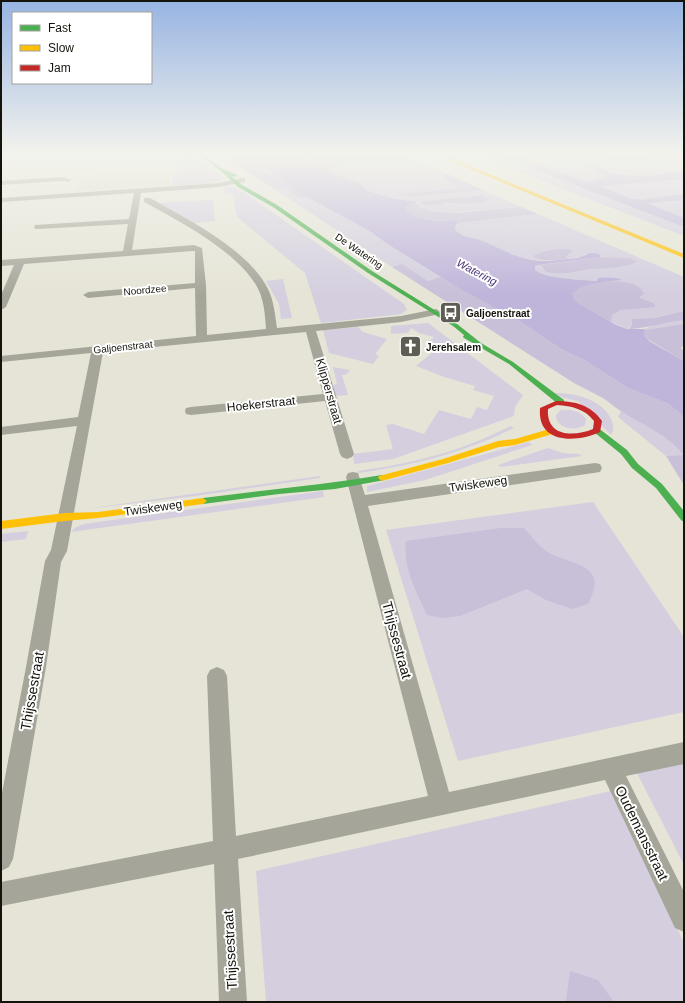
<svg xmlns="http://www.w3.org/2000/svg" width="685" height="1003" viewBox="0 0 685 1003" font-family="Arial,sans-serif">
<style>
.built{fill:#dedcc5}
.green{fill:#d4cedf;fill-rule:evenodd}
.forest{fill:#c8bfd9}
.water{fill:#bfb4da}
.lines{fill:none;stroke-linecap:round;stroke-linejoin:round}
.street{fill:#a6a59a;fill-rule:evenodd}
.fast{fill:#4caf50;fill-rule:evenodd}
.slow{fill:#ffc107;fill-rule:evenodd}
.jam{fill:#c62828;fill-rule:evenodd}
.labels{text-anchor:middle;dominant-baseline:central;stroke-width:4;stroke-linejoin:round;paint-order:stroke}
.far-street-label{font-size:10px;fill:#15140c;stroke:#fff}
.far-poi-label{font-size:10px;font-weight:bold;fill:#15140c;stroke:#fff;text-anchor:start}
.far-water-label{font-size:11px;font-style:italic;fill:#4a3279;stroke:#fff}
.street-label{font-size:12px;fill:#15140c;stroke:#fff}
.near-street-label{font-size:14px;fill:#15140c;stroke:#fff}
</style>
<rect width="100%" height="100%" fill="#e5e4d6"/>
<polygon class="built" points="170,171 169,186 76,191 82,176"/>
<g class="green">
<polygon points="177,155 192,155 225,179 212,183 172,186 172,175 179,172"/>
<path d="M293,155H406L446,173L441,175L460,188L397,196L413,197L483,190L521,207L446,213L425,211L418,207L416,201L400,200L384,197L363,188L359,182L344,178L329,170L330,167L349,165L388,157L308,160L300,159ZM482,195L477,202L443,204L423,201Z"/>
<polygon points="475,155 496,155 684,227 684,236"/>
<polygon points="504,155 684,155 684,224"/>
<polygon points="224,187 235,187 246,194 404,304 407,310 401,314 393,315 321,323 305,273 237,217 233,194 225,194"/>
<polygon points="284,188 299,198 308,197 311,199 368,230 389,245 442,276 428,281 402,265 392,267 276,190"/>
<polygon points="213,200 215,221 195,223 158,203"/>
<path d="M538,214L684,277V311L632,322V325L627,329L611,322L612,315L621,310L654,303L640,298L630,283L616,281L622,280L611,278H598V281H594C577,279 548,279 535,270V266L541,265L546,272C567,276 573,271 593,269C607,268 620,266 634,263L636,260L630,258L600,257V255L585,254L580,257L567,259L566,258L569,254L540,259L548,261C520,261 508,252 483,241C474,238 461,238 455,229L456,224L459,223Z"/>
<polygon points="283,279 292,318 281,319 279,304 266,281"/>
<polygon points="684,320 684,324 645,330 644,329 656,324"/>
<polygon points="428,323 523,395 515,407 514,416 393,459 354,464 353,454 393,449 386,425 393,424 424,434 439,410 471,419 477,407 487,410 494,396 473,390 475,386 444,377 416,366 439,347 430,341 434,337 419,333 411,328 408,333 391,334 391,326"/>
<polygon points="358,327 363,332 387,339 375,354 379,356 373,364 329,353 323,330"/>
<polygon points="333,367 350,370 347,374 342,375 348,395 333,396 330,386 337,384"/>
<path d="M554,393C575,393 603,399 612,421C614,427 614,430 611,435L578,401L564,398Z"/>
<path d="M561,410C571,409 580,411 586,419L585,425C576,432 555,428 556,415Z"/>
<path d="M621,411C643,423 669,435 683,455L666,456L618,417Z"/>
<path d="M510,426L514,428C501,434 490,440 477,444C439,459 399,467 358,473V471C410,464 464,451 510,426Z"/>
<polygon points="529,442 532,445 425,480 367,492 367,486"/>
<polygon points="548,448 563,453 579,454 582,456 501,467 498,465"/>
<polygon points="320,476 320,478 195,496 85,509"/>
<polygon points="323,491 324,497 71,532 76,527 84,524"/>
<polygon points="593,502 684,637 684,712 458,761 386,530"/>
<polygon points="28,531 26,539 1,542 1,534"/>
<polygon points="684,763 684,865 637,773"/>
<polygon points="611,791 684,943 684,1002 266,1002 256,871"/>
</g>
<g class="forest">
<polygon points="231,155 244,155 264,170 308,197 299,198 284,188 276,190 231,161 236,159"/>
<polygon points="446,173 483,190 413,197 396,195 459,188 441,176"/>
<path d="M482,195L490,199C480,205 459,203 447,203C438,204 431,207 422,204L421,202L423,201Z"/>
<path d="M415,202L420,208L435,212L456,213L521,207L538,214L459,223L456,220C441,221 414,223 406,208L407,205Z"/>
<path d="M558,249H569L573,250L566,257L567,259C555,260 543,263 533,256L541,252Z"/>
<path d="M600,257L630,258L637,261V262C623,268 607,268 593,269C573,271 567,276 546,272L541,265Z"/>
<path d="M402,264L428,281L442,276L518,320L561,349L586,361L628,388L669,404L684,417V485L666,456L683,455C668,434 642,425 621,411C614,407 608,401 601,397C592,392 583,388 574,383L392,267Z"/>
<path d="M616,281C626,282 640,283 644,294L640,296V298L654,303L655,307L621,310L612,315L611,322L578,303L574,299L571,293C578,285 605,282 616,281Z"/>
<path d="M684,311V320C665,322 648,328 629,329L632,325V319H635L653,318Z"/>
<polygon points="684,324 684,344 681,348 684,352 684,361 649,340 644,335 645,330"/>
<path d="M501,528H524C531,536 540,548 549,553C575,566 609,564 588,604L572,609L546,600L527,589L460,616L442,618L427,615C416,590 403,569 406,541Z"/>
<polygon points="570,971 598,980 614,1002 566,1002"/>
</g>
<g class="water">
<path d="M244,155H293L300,159L308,160L388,157L408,160L334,166L330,167L329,170C339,176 348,179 358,182C362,184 363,188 367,190C384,197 399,201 418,201L407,205L406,208C414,223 441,221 456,220L459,223L456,224L455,229C461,238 473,237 483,241C507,251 521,262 549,261C559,260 568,259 577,258C585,256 591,250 600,255V257L539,265L535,266V270C547,279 577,279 594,281H597L598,278C606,277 616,277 623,280C612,281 578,284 572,294L574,299L578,303L616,325L627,329H645L644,335L649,341L684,361V417L669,404L628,388L586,361L561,349L518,320L461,289L389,245L368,230L305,196Z"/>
<path d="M496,155C509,155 521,156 533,161L534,163L587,182L595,180L594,179L605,177V175L581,162L631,158L630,155L659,156L661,157L593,163L611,174L616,175L649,176L684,170V179L609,185L602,187L632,199L641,200L684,194V200L647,203L684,218V227Z"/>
</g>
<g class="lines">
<g class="street">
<polygon points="1,155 5,155 3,159 1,160"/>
<polygon points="63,177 72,180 68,182 63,181 1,185 1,181"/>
<path d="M242,178H245V182L219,187L141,193L132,250L194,245L202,248L206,285L207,335L266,329C265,314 264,298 256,285C235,250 179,221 144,202V198H150C187,219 249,250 268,289C274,301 275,315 277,328L401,316L436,309L441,312L440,314L401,322L316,331L354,454L352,457L347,459L342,457L340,454L325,401L191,415L186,414L185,411L186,408L191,407L323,394L306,332L103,352L67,551L61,562L46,667L13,859L9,867L1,871V798L26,667L45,561L51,550L77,426L1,435V427L78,417L91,353L1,362V356L196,336L195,288L88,298L83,295L88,292L195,283V251H193L24,264L6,307L1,310V295L14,265L1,266V260L123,251L128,224L38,229H35L34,227L35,225L129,219L134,193L1,202V198L219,183Z"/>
<polygon points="595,463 600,464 602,468 600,472 368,506 449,792 684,742 684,764 626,776 684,892 684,932 675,928 605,780 238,859 247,1002 219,1002 214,864 1,906 1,882 213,841 207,676 210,670 217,667 224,670 227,676 236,836 428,796 346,477 348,473 353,472 358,473 365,495"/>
</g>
<g class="fast">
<polygon points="199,155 204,155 223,169 237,175 235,177 231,176 242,185 277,205 372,271 457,324 481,343 513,362 564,400 564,404 558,404 509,364 464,338 463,337 464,335 453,326 368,273 273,207 238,187 221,171"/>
<polygon points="597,427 627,450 638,464 662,484 684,511 684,522 681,520 656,488 632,468 621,454 594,432 593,430 594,428"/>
<path d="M382,475L385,476L386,478L385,480L335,489L279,494L203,504L199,501L203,498C263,490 323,485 382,475Z"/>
</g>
<g class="slow">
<polygon points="443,155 684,254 684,258 436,155"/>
<polygon points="553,428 557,431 556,433 515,445 499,447 448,463 382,481 378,478 379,476 443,459 498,441 515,439"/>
<polygon points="203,498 207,501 203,504 98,518 65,521 1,529 1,521 65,513 98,512"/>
</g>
<path class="jam" d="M556,401C575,401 591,405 602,421L600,432C576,443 537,444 540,408ZM557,405C572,406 585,409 594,421L593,429C574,437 546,437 548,409Z"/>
</g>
<linearGradient id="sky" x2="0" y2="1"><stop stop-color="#97b4e2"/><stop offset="0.52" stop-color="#f3f3ed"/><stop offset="1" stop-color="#f3f3ed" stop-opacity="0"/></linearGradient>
<rect width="685" height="296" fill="url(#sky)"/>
<defs>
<symbol id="bus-square" viewBox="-11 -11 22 22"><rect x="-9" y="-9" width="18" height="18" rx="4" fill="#5e5d53" stroke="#fff"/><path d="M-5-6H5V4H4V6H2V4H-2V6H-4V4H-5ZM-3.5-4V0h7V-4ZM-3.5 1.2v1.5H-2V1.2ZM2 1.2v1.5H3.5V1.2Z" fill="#fff"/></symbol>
<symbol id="church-square" viewBox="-11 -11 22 22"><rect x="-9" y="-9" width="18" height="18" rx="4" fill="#5e5d53" stroke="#fff"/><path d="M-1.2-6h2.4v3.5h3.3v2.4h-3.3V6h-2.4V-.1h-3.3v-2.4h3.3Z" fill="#fff"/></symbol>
</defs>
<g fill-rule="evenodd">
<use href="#bus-square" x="438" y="300" width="25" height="25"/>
<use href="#church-square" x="398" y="334" width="25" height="25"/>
</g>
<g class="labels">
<g class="far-street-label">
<text transform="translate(359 251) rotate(34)">De Watering</text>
<text transform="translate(145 290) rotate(-5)">Noordzee</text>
<text transform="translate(123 347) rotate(-6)">Galjoenstraat</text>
</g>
<g class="far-poi-label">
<text x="466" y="313">Galjoenstraat</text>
<text x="426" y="347">Jerehsalem</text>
</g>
<g class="far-water-label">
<text transform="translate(477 272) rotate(28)">Watering</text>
</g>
<g class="street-label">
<text transform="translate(329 391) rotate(74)">Klipperstraat</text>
<text transform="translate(261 404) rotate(-6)">Hoekerstraat</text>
<text transform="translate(478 484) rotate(-8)">Twiskeweg</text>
<text transform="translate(153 508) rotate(-8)">Twiskeweg</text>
</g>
<g class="near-street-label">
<text transform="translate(397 640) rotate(75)">Thijssestraat</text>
<text transform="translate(32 691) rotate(-80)">Thijssestraat</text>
<text transform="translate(642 833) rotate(64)">Oudemansstraat</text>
<text transform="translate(230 950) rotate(-93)">Thijssestraat</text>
</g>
</g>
<rect width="685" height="1003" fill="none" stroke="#15140c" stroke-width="4"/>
<rect x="12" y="12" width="140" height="72" fill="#ffffff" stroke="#a1a19e"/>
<rect x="20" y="25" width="20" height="6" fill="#4caf50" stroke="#a1a19e"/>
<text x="48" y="32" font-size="12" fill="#15140c">Fast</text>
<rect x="20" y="45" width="20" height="6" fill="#ffc107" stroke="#a1a19e"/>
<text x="48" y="52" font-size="12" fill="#15140c">Slow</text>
<rect x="20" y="65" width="20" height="6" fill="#c62828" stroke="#a1a19e"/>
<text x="48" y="72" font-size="12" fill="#15140c">Jam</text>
</svg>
